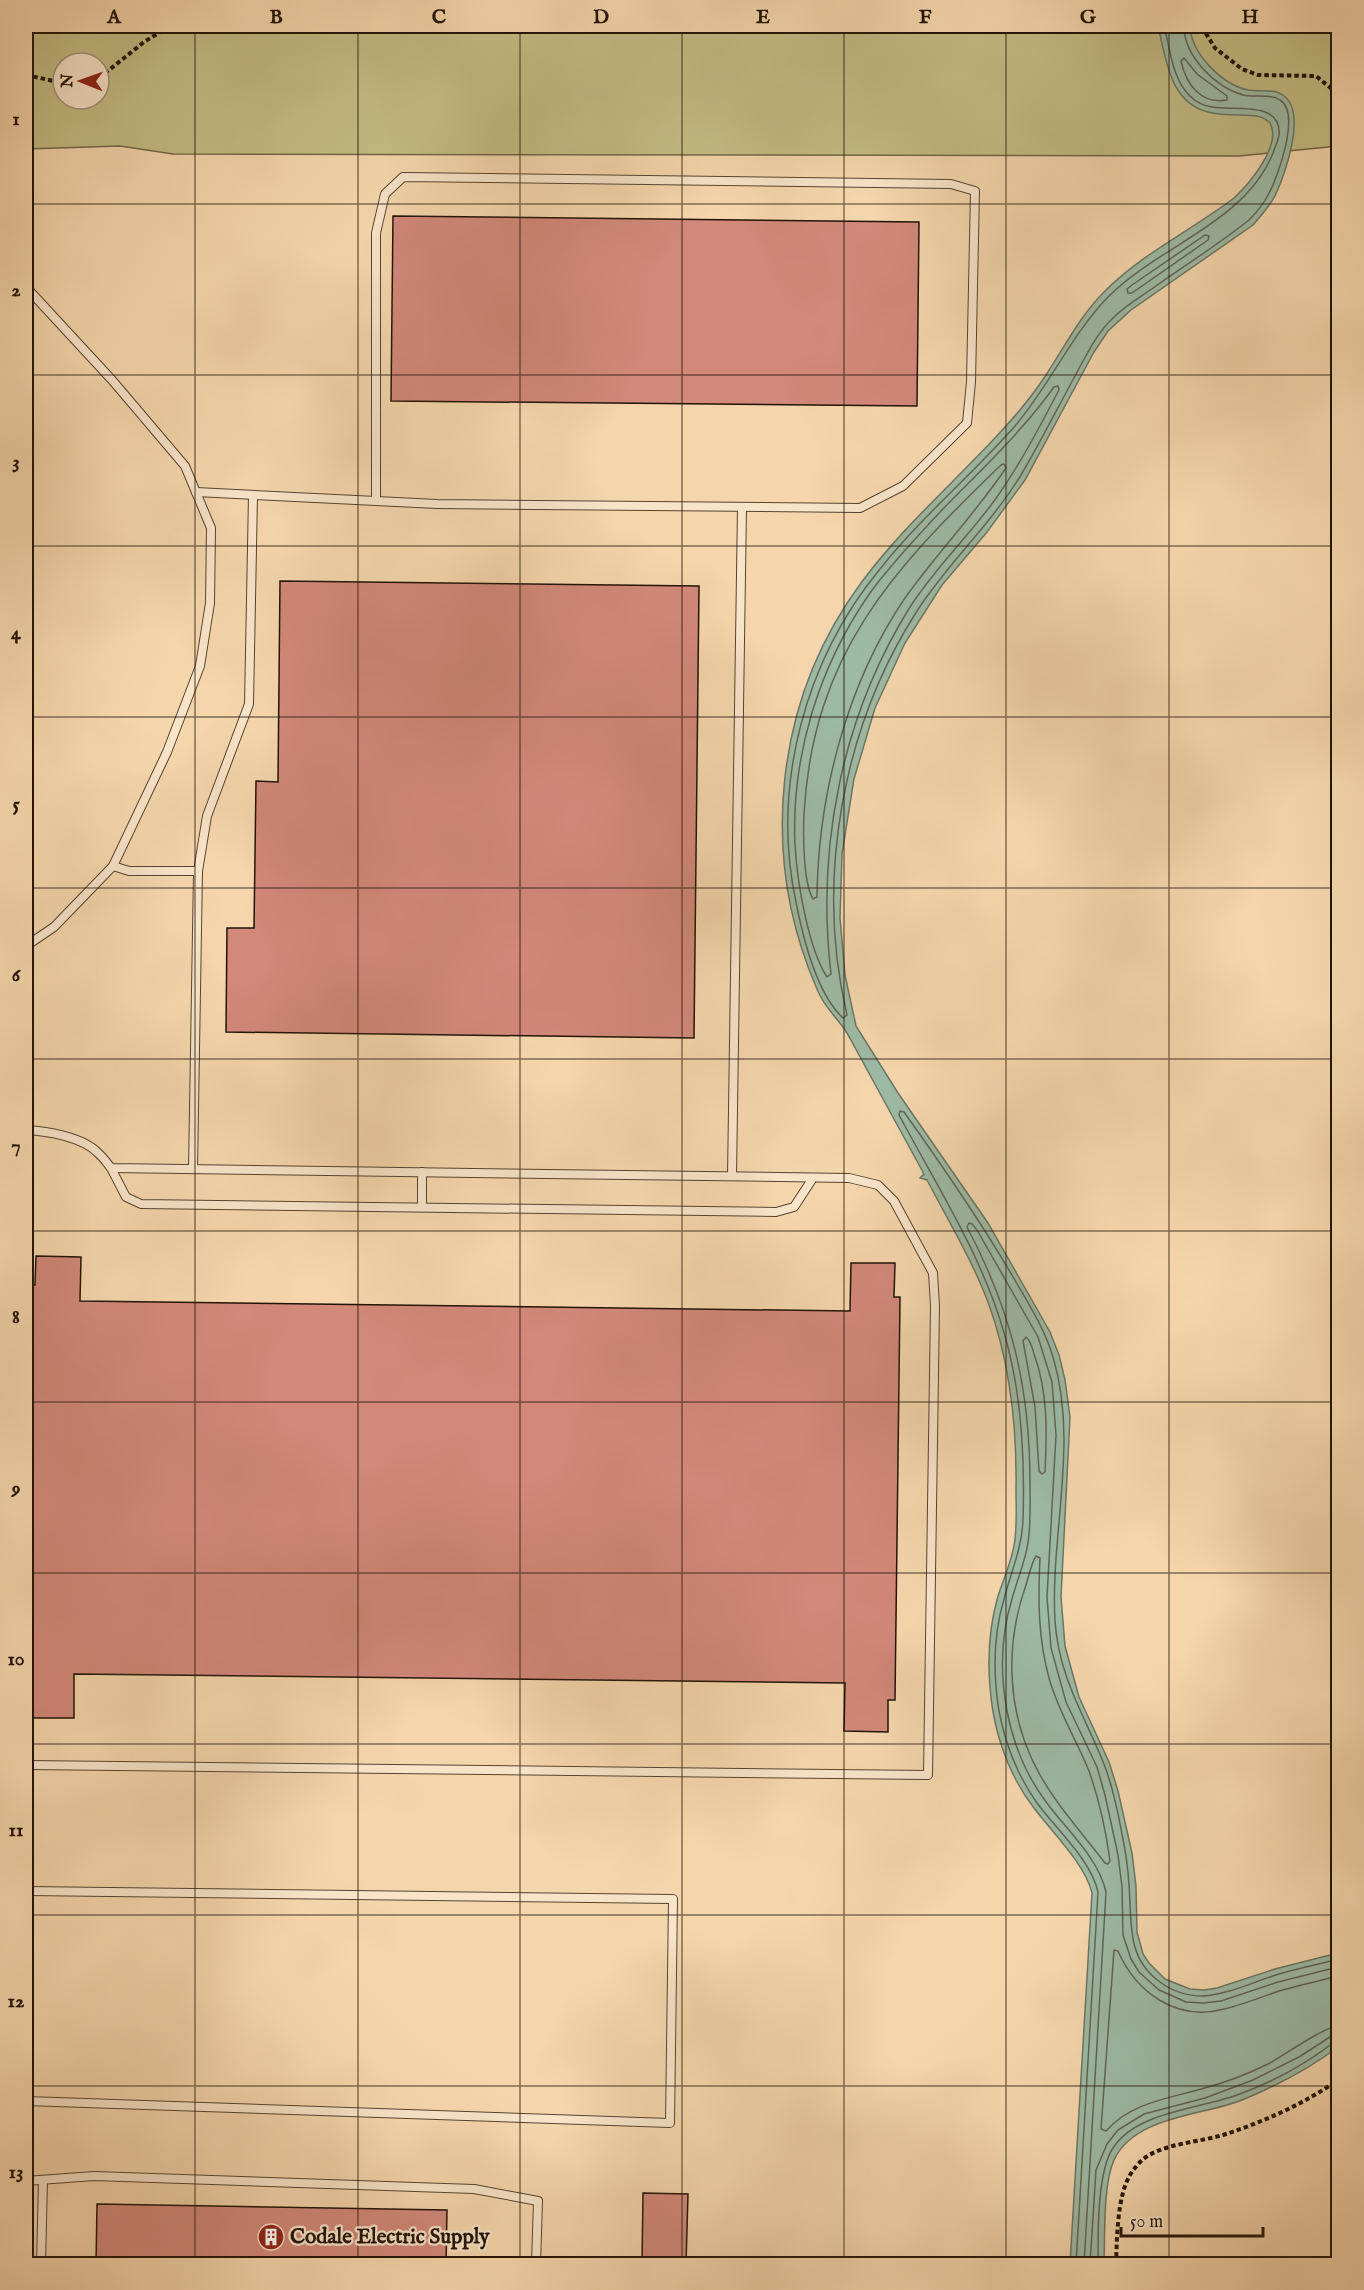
<svg xmlns="http://www.w3.org/2000/svg" width="1364" height="2290" viewBox="0 0 1364 2290" font-family="'IM FELL English',serif">
<style>
.green{fill:#c4bc84;stroke:#726845;stroke-width:1.5;fill-rule:evenodd}
.water{fill:#9dbaa5;stroke:#6b7765;stroke-width:1.5}
.lines{fill:none;stroke-linecap:round;stroke-linejoin:round}
.shore{stroke:#5f6656;stroke-width:1.5}
.building{fill:#d2887a;stroke:#211306;stroke-width:1.5}
.service-casing{stroke:#564430;stroke-width:10}
.path{stroke:#211306;stroke-width:4;stroke-dasharray:4.5 3;stroke-linecap:butt}
.service{stroke:#f8e4c9;stroke-width:8}
.grid{fill:none;stroke:#211306;stroke-width:1.5;stroke-opacity:0.55}
.labels{text-anchor:middle;dominant-baseline:central;stroke-width:4.5;stroke-linejoin:round;paint-order:stroke}
.poi-label{font-size:21px;font-weight:bold;fill:#211306;stroke:#f8e4c9;text-anchor:start}
.neatline{fill:none;stroke:#211306;stroke-width:2}
.grid-label{font-size:20px;text-anchor:middle;font-weight:bold;fill:#211306}
</style>
<rect width="100%" height="100%" fill="#f5d6ac"/>
<filter id="stains"><feTurbulence type="fractalNoise" baseFrequency=".00333" numOctaves="4"/><feColorMatrix values="0 0 0 0 .2 0 0 0 0 .09 0 0 0 0 .02 0 0 0 .5 -.17"/></filter>
<radialGradient id="worn" r=".72"><stop offset=".6" stop-color="#630" stop-opacity="0"/><stop offset="1" stop-color="#630" stop-opacity=".3"/></radialGradient>
<path class="green" d="M26,26H1338V146L1239,156L173,154L120,146L26,149ZM63,63H99V99H63Z"/>
<path class="water" d="M1158,26H1190C1191,53 1221,84 1248,90C1260,92 1275,88 1284,96C1307,113 1285,174 1275,196C1269,207 1261,216 1253,225L1131,310L1108,331L1094,352L1025,480L987,532L942,585L905,643L875,708L854,779L842,854L840,918L845,975L856,1026L898,1093L988,1223L1050,1332L1059,1355L1065,1380L1070,1417L1061,1597L1065,1646L1079,1697L1109,1762L1118,1791L1132,1853L1136,1886L1137,1932L1143,1954L1149,1963L1165,1979L1190,1989L1204,1990L1217,1988L1275,1969L1338,1953V2047C1309,2069 1276,2086 1242,2100C1202,2116 1134,2116 1114,2160C1103,2184 1105,2236 1104,2264H1070L1092,1893C1085,1864 1052,1832 1034,1808C1013,1781 999,1746 993,1712C987,1674 987,1634 998,1596C1004,1577 1013,1559 1015,1539C1017,1523 1016,1506 1016,1489C1017,1426 1010,1362 988,1302C972,1260 948,1220 927,1180L920,1178L924,1174C898,1127 873,1080 847,1033C837,1017 825,1009 817,989C759,856 774,701 861,583C900,530 949,487 994,439C1013,419 1031,398 1046,375C1065,346 1080,316 1104,292C1141,254 1192,230 1234,198C1250,183 1282,145 1270,123C1261,114 1251,116 1240,115C1229,115 1218,115 1208,112C1169,102 1166,58 1158,26Z"/>
<g class="lines">
<g class="shore">
<path d="M1164,26C1170,48 1172,79 1190,96C1196,102 1204,106 1212,107C1233,111 1282,100 1279,135C1278,141 1275,147 1273,153C1245,223 1158,246 1108,297C1071,335 1050,385 1015,426C972,475 921,517 880,569C805,660 771,786 796,902C803,938 816,993 843,1018L847,1015C815,880 842,728 917,611C948,563 991,524 1021,475C1040,443 1057,409 1075,376C1087,354 1096,334 1114,317C1126,305 1142,296 1156,286C1187,264 1219,244 1249,220C1256,213 1263,205 1268,195C1278,177 1301,113 1280,100C1270,93 1255,98 1243,95C1215,87 1184,56 1184,26"/>
<path d="M1184,58L1197,74L1227,96V100C1201,105 1186,84 1181,61Z"/>
<polygon points="1205,235 1209,236 1208,240 1132,293 1128,293 1127,289 1132,285"/>
<path d="M1058,386L1059,390C1040,426 1021,463 997,497C970,535 935,568 910,607C842,716 816,847 831,974L827,977C808,948 797,881 795,845C791,756 819,666 870,593C891,564 917,537 941,511C981,470 1021,433 1054,387Z"/>
<path d="M1004,464L1006,468C975,514 937,553 905,598C847,683 818,795 817,897L813,899C803,882 803,834 804,814C813,654 892,570 1001,465Z"/>
<path d="M1026,1337C1031,1341 1032,1347 1034,1354C1048,1392 1047,1431 1045,1472L1042,1474L1039,1471L1035,1407L1023,1341Z"/>
<path d="M1036,1556L1040,1558C1038,1599 1038,1638 1049,1678C1058,1711 1076,1739 1089,1771C1099,1799 1106,1831 1110,1861L1108,1864L1105,1863C1083,1834 1058,1807 1040,1775C1007,1717 1004,1647 1026,1585C1029,1576 1031,1564 1036,1556Z"/>
<path d="M1338,1976C1318,1981 1296,1986 1276,1992C1259,1998 1241,2005 1224,2009C1176,2022 1136,1992 1118,1951L1114,1950L1101,2129L1106,2131C1131,2103 1166,2099 1201,2089C1225,2083 1248,2074 1270,2063C1286,2054 1324,2027 1338,2026"/>
<path d="M1076,2264L1098,1892C1091,1860 1057,1830 1037,1803C1018,1776 1005,1743 999,1711C993,1674 993,1636 1004,1599C1011,1572 1022,1548 1023,1520C1025,1459 1022,1395 1005,1336C983,1257 937,1186 899,1115L900,1111L904,1112C944,1168 982,1223 1016,1282C1030,1306 1045,1330 1053,1357C1079,1443 1050,1534 1055,1621C1059,1678 1084,1714 1104,1764C1112,1785 1117,1807 1121,1829C1125,1848 1128,1866 1129,1885C1132,1922 1126,1958 1160,1982C1172,1991 1188,1996 1203,1996C1226,1995 1251,1983 1273,1976C1294,1969 1317,1965 1338,1959"/>
<path d="M1084,2264L1106,1892C1098,1856 1064,1828 1044,1799C1025,1773 1013,1742 1007,1711C1000,1674 1001,1635 1012,1599C1017,1580 1025,1562 1028,1543C1031,1523 1030,1503 1030,1484C1030,1388 1012,1312 967,1227L969,1223L972,1224L977,1230L1038,1337L1052,1382L1056,1435L1047,1597L1051,1648L1066,1702L1097,1767L1105,1795L1118,1855L1122,1887L1123,1935L1131,1959L1139,1972L1159,1990L1186,2002L1203,2003L1221,2001L1278,1982L1338,1967"/>
<polyline points="1090,2264 1096,2170 1107,2144 1118,2130 1144,2114 1205,2098 1253,2080 1299,2057 1330,2037 1338,2035"/>
<path d="M1098,2264C1098,2234 1097,2172 1113,2148C1136,2112 1199,2109 1237,2095C1271,2083 1304,2065 1333,2043H1338"/>
</g>
</g>
<g class="building">
<polygon points="393,216 919,222 917,406 391,401"/>
<polygon points="280,581 699,586 694,1038 226,1032 227,928 254,928 256,781 278,782"/>
<polygon points="36,1256 81,1257 80,1301 850,1311 851,1263 895,1263 894,1297 900,1297 895,1700 888,1700 888,1732 844,1731 845,1683 74,1674 74,1718 31,1718 31,1687 26,1686 26,1451 28,1285 35,1285"/>
<polygon points="643,2193 688,2194 686,2265 642,2265"/>
<polygon points="97,2204 447,2210 446,2265 96,2265"/>
</g>
<g class="lines">
<defs>
<g id="service">
<polyline points="26,287 112,380 185,466 211,528 210,603 200,666 167,752 113,866 54,927 26,946"/>
<polyline points="196,492 437,504 860,508 903,486 967,423 971,382 975,191 951,184 403,177 385,194 376,233 376,501"/>
<polyline points="113,866 129,871 198,871 193,1169"/>
<polyline points="198,871 207,816 249,704 253,495"/>
<path d="M26,1130C47,1131 83,1137 98,1153C103,1157 107,1163 111,1168L849,1178L878,1185L894,1201L933,1273L935,1306L928,1775L26,1765"/>
<polyline points="111,1168 126,1197 141,1204 776,1212 794,1207 813,1178"/>
<polyline points="422,1172 422,1207"/>
<polyline points="732,1176 742,507"/>
<polyline points="26,1891 673,1899 670,2123 26,2101"/>
<polyline points="26,2181 94,2176 474,2189 538,2201 536,2264"/>
<polyline points="41,2264 43,2180"/>
</g>
</defs>
<use href="#service" class="service-casing"/>
<g class="path">
<polyline points="1205,26 1205,32 1215,48 1242,69 1258,75 1316,76 1338,94"/>
<polyline points="26,75 63,83"/>
<polyline points="99,78 144,42 170,26"/>
<path d="M1116,2264C1117,2239 1117,2197 1130,2175C1135,2167 1141,2160 1149,2155C1171,2143 1199,2142 1223,2135C1263,2122 1304,2104 1338,2080"/>
</g>
<use href="#service" class="service"/>
</g>
<path class="grid" d="M195,26V2264M358,26V2264M520,26V2264M682,26V2264M844,26V2264M1006,26V2264M1169,26V2264M26,204H1338M26,375H1338M26,546H1338M26,717H1338M26,888H1338M26,1059H1338M26,1231H1338M26,1402H1338M26,1573H1338M26,1744H1338M26,1915H1338M26,2086H1338"/>
<defs>
<symbol id="building-disc" viewBox="-11 -11 22 22"><circle r="9.5" fill="#8f2418" stroke="#f8e4c9"/><path d="M-4-6H4V6H1V3H-1V6H-4ZM-2.5-4.3h1.7v1.8h-1.7ZM.8-4.3h1.7v1.8H.8ZM-2.5-1h1.7V.8h-1.7ZM.8-1h1.7V.8H.8Z" fill="#fff"/></symbol>
</defs>
<g fill-rule="evenodd">
<use href="#building-disc" x="256" y="2222" width="30" height="30"/>
</g>
<g class="labels">
<g class="poi-label">
<text x="290" y="2237">Codale Electric Supply</text>
</g>
</g>
<rect width="1364" height="2290" fill="none" stroke="#f5d6ac" stroke-width="66"/>
<g transform="translate(81 81) rotate(271)"><circle r="28" fill="#f8e4c9" stroke="#a2907b" stroke-width="1.5"/>
<path d="M0-4.5L10 22L0 15L-10 22Z" fill="#8f2418"/>
<text y="-9" font-size="16" font-weight="bold" text-anchor="middle" fill="#211306">N</text>
</g>
<path d="M1121 2227v9h142v-9" fill="none" stroke="#211306" stroke-width="3"/>
<text x="1130" y="2227" font-size="18" fill="#211306" stroke="#f8e4c9" stroke-width="4.5" paint-order="stroke">50 m</text>
<rect x="33" y="33" width="1298" height="2224" class="neatline"/>
<g class="grid-label">
<text x="114" y="23">A</text>
<text x="276" y="23">B</text>
<text x="439" y="23">C</text>
<text x="601" y="23">D</text>
<text x="763" y="23">E</text>
<text x="925" y="23">F</text>
<text x="1088" y="23">G</text>
<text x="1250" y="23">H</text>
<text x="16" y="125">1</text>
<text x="16" y="296">2</text>
<text x="16" y="468">3</text>
<text x="16" y="639">4</text>
<text x="16" y="810">5</text>
<text x="16" y="981">6</text>
<text x="16" y="1152">7</text>
<text x="16" y="1323">8</text>
<text x="16" y="1494">9</text>
<text x="16" y="1665">10</text>
<text x="16" y="1836">11</text>
<text x="16" y="2007">12</text>
<text x="16" y="2178">13</text>
</g>
<rect width="100%" height="100%" filter="url(#stains)"/>
<rect width="100%" height="100%" fill="url(#worn)"/>
</svg>
